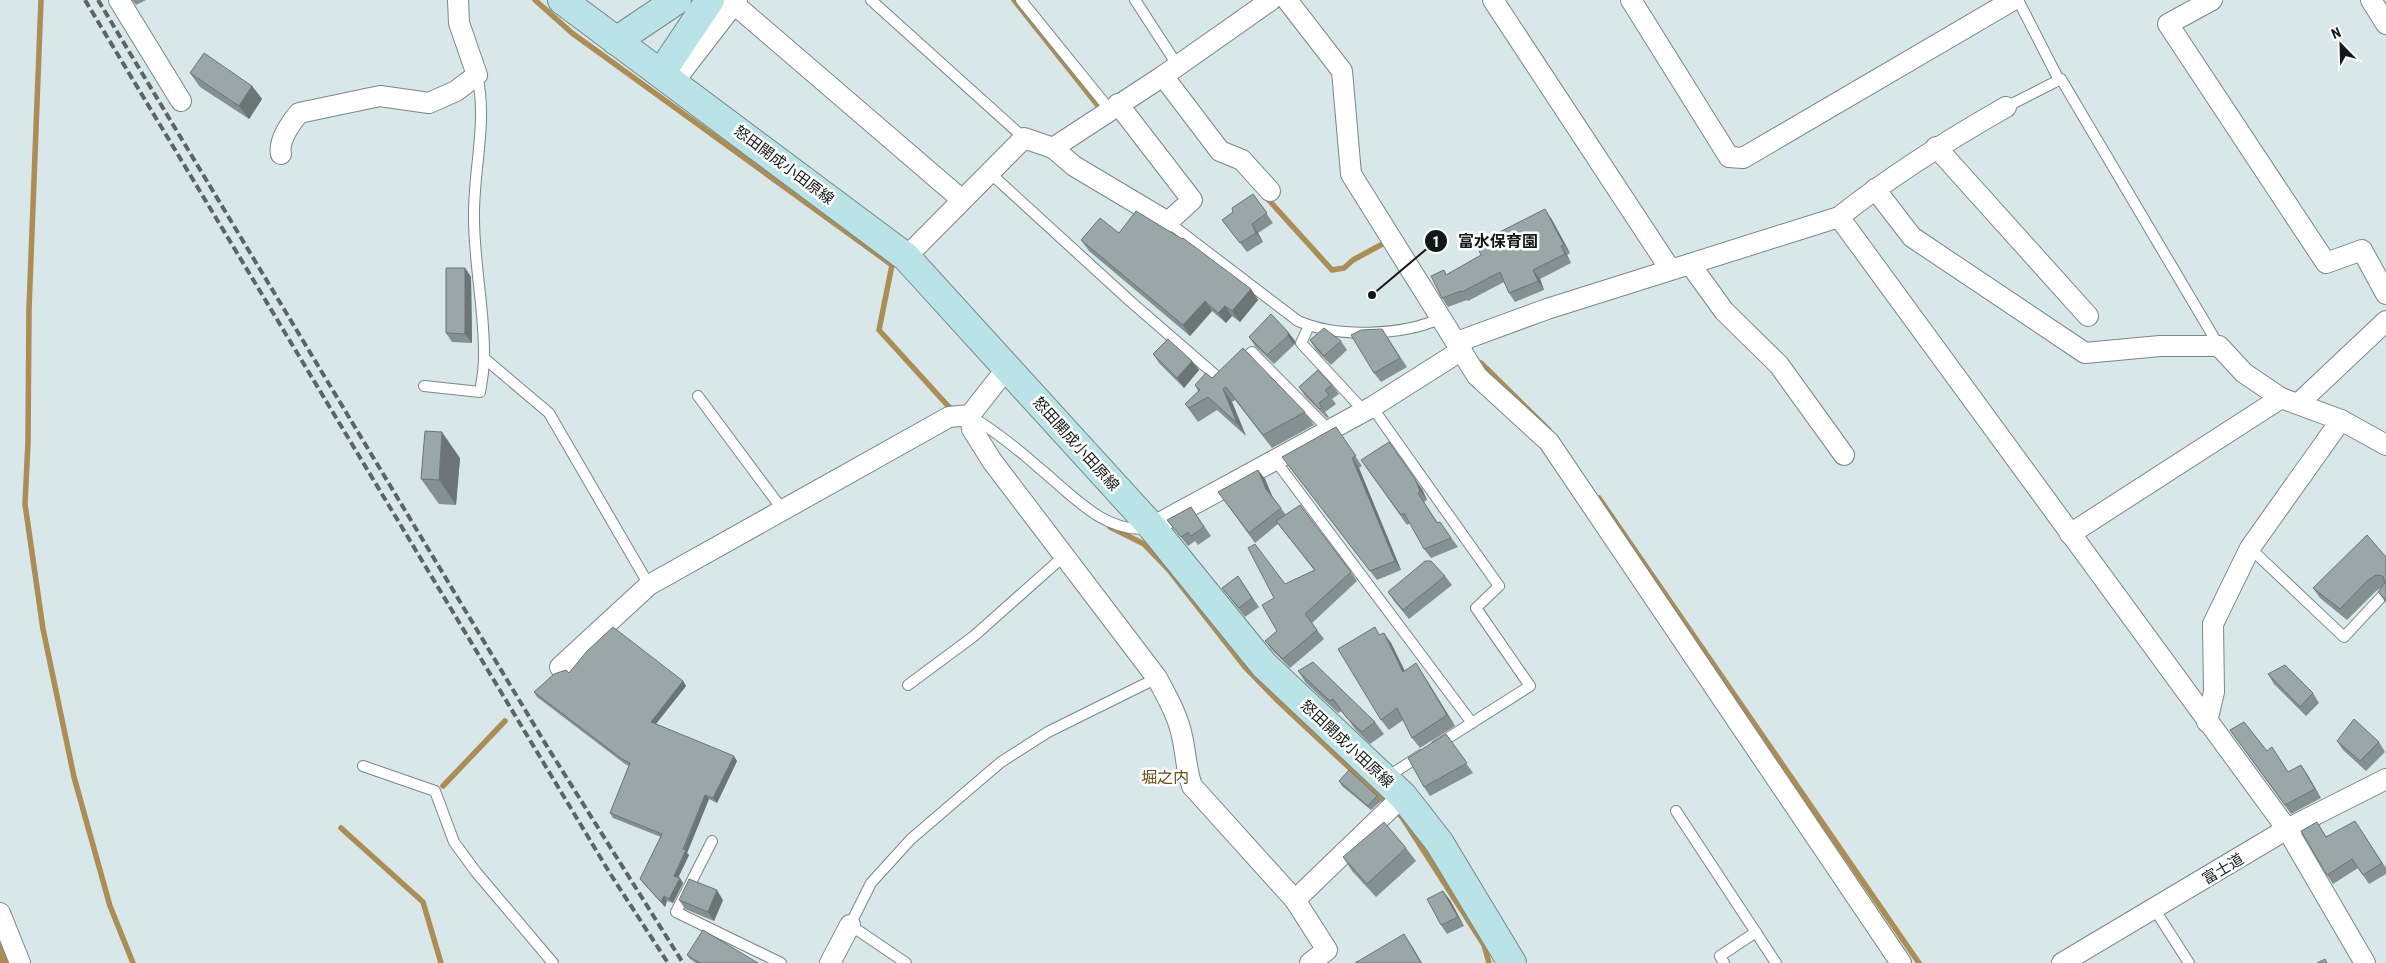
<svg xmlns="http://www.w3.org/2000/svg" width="2386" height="963" viewBox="0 0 2386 963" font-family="'Roboto Condensed','Noto Sans JP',sans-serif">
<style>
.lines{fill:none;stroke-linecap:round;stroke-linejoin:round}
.stream{stroke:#ac8d55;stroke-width:5.5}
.river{stroke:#ac8d55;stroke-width:35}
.lane-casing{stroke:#798789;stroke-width:12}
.street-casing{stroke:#798789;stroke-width:22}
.secondary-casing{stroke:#798789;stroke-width:30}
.lane{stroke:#fff;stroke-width:10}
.street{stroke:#fff;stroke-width:20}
.secondary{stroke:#bae3e8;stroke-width:28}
.rail{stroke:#5b6466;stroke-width:4;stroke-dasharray:8 4;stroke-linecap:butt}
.wall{fill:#849091}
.shaded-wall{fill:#6b7576}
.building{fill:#99a7a9;stroke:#6b7576}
.labels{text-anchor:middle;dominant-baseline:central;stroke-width:5;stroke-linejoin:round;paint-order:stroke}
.street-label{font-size:15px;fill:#121718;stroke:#fff}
.neighbourhood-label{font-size:16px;fill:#674c12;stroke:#fff}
.leader{fill:none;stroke:#121718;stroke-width:2}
.callout-dot{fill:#121718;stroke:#fff;stroke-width:2}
.mark-label{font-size:15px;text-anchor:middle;font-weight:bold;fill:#fff}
.callout-label{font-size:16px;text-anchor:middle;font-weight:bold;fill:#121718;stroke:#fff;stroke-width:5;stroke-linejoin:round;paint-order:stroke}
</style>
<rect width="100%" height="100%" fill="#d8e7e9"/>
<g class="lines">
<g class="stream">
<polyline points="41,0 29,309 28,442 25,504 43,629 74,777 110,906 133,963"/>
<polyline points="535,0 572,33 892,265 879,330 949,407 955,410"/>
<polyline points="1014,0 1099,107"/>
<polyline points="1265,196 1332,270 1344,268 1353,260 1388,241"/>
<polyline points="1481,363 1549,430"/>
<polyline points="1599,498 1919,963"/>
<polyline points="1110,527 1144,544 1169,570 1245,667 1278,701 1402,817 1484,945 1489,963"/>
<polyline points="443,786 505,721"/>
<polyline points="341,828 423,902 441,963"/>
</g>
<polyline class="river" points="0,961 1,963"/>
<defs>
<g id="lane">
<polyline points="871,0 1024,138"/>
<polyline points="1021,0 1110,110"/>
<polyline points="1135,0 1178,66"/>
<polyline points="2018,0 2059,80"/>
<polyline points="2006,107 2061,79 2219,346"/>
<polyline points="990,173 1130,301 1221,380 1225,376"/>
<path d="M1168,222L1298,321C1337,338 1403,336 1441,318"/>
<polyline points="1309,326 1301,343 1364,411"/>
<polyline points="484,358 549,413 649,585"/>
<polyline points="1240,363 1252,352 1329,430"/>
<path d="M424,386L480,392C482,381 484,369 484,358C485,311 474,265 474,218C473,170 488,122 477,75"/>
<polyline points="698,396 782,509"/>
<polyline points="1372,407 1499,586 1476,608 1530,686 1437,745"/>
<path d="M971,416C994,431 1017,448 1038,467C1069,492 1105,535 1148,528"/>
<polyline points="1275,460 1472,723"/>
<polyline points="2250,548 2344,637 2386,592"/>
<polyline points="908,685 974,636 1064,556"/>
<polyline points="363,766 435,791 454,842 476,872 553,963"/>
<polyline points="1387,777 1421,755"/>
<polyline points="1676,811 1776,963"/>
<polyline points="712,841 676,912 781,963"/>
<polyline points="2155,910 2189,963"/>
<polyline points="906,963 850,925 871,883 911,839 1001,762 1048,732 1157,678"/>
<polyline points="1724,963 1720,956 1756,932"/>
</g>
<g id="street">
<polyline points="119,0 181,101"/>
<polyline points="1287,0 1342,71 1351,174 1477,376 1549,442 1901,963"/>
<polyline points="1493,0 1670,269"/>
<polyline points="1631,0 1729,157 1743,158 2013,0"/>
<polyline points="2212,0 2168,24 2326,263 2362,250 2386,294"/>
<polyline points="2371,0 2386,24"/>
<polyline points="734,4 961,199"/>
<polyline points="1163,76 1220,151 1242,160 1270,191"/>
<polyline points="673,83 737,0"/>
<polyline points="1936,147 2088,316"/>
<polyline points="1053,148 1074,166 1168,222 1192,200 1118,104"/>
<path d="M281,154C278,141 291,122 299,113L380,96L429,103L456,91L477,75L459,23L458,0"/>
<polyline points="1875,189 1912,237 2085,353 2160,346 2219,346 2244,373 2281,398 2341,420 2386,445"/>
<path d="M1839,217C1892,175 1948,140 2006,107"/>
<polyline points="906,257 1024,138 1053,148 1163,76 1271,0"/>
<polyline points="1690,264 1724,311 1779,365 1844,455"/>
<polyline points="1457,342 1547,309 1839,217 2287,829 2365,963"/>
<polyline points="2298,404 2386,321"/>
<path d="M970,415L972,429L992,461L1157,678C1167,697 1178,716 1182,736C1186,753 1186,770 1192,786L1295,900"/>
<polyline points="1152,527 1372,407 1462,350"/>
<polyline points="2070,534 2281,398"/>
<polyline points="560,667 649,585 949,417 970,415 1007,368"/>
<polyline points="2207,722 2214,692 2213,624 2250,548 2341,420"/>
<polyline points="0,913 20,963"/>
<polyline points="830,963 850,925"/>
<polyline points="1310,963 1327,950 1295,900 1403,796"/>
<polyline points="2062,963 2287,829 2386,779"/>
</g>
<g id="secondary">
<polyline points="562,0 906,257 1152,527 1264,665 1403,796 1439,842 1512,963"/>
<polyline points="616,41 677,0"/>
<polyline points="661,73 710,0"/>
</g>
</defs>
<use href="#lane" class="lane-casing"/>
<use href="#street" class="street-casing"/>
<use href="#secondary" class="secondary-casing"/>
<use href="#lane" class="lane"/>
<use href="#street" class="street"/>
<use href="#secondary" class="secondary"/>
<g class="rail">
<polyline points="85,0 611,875 668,963"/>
<polyline points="98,0 548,748 683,963"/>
</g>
</g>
<g class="wall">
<polygon points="132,0 146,0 136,5"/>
<polygon points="190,73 252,86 262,99 249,119 200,87"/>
<polygon points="1253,194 1273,223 1258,233 1263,242 1247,252 1222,220 1233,212"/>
<polygon points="1551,218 1570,253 1567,255 1571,263 1540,279 1544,290 1515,302 1509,293 1504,282 1468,301 1467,300 1448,307 1442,298 1447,274"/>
<polygon points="1119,233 1251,289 1258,300 1240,322 1232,316 1226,323 1212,311 1190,336 1089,251 1081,240"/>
<polygon points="465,268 471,277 472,343 452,342 446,333"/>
<polygon points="1382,329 1407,367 1381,382 1374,373"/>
<polygon points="1288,332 1295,341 1294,345 1274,364 1255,346 1249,337"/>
<polygon points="1310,340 1341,341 1347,350 1331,365 1316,350"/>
<polygon points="1153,354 1192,361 1199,370 1184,388 1159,363"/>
<polygon points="1212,378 1305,412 1314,425 1272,448 1235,400 1232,402 1246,436 1217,410 1198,422 1185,404 1198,391 1195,385"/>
<polygon points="1332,385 1339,394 1332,399 1336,404 1325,412 1329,417 1327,418 1305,396 1299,387"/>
<polygon points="1336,427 1362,466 1359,468 1401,570 1377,580 1282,457"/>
<polygon points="460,458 456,505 439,504 421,479"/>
<polygon points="1361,460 1422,489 1427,500 1424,502 1438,523 1440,522 1458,547 1431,558 1424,549 1410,523 1407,525"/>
<polygon points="1258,470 1265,479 1272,496 1286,515 1351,572 1357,581 1312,623 1324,639 1290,668 1272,650 1265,641 1277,631 1274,598 1285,584 1314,570 1278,524 1255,543 1218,492"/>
<polygon points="1191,507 1211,536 1198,545 1195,541 1188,546 1167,520"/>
<polygon points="2386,557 2386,603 2378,592 2383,586 2375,592 2347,620 2320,598 2313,588"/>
<polygon points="1238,576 1259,607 1245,617 1222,588"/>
<polygon points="1445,576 1452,585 1409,619 1394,601 1388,592"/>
<polygon points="1380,635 1391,643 1405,671 1423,674 1455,726 1420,748 1412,738 1403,720 1389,730 1381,720"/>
<polygon points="1298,671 1375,722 1384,734 1370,744 1355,729 1342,711 1338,713 1306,683"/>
<polygon points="2268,674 2313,693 2319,703 2306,716 2274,684"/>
<polygon points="683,681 686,686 656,724 737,761 717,803 709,799 687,853 689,855 678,878 683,883 673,903 667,901 665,907 644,884 640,879 661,837 613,818 610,813 629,766 625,764 537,697 534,692"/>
<polygon points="2230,730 2267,751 2278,756 2288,772 2307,774 2321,798 2291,814"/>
<polygon points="1446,734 1473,773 1430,796 1424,787"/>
<polygon points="2337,741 2379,742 2385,752 2366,771 2343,750"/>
<polygon points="1339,781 1377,796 1381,801 1371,810 1342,786"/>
<polygon points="2361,830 2386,868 2386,874 2369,884 2358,868 2333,884 2327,875 2326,836"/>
<polygon points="1406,848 1416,861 1376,897 1352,871 1343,857"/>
<polygon points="679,900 723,900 714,921 685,909"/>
<polygon points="1450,900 1464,926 1447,934 1441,925"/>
<polygon points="687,955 758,963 696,963 690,959"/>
</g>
<g class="shaded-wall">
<polygon points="252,86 262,99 249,119 239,106"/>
<polygon points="1545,209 1551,218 1570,253 1564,245"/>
<polygon points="1252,224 1258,233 1263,242 1256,233"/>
<polygon points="1561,246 1567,255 1571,263 1565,254"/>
<polygon points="465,268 471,277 472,343 465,334"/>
<polygon points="1533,270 1540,279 1544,290 1538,281"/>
<polygon points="1251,289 1258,300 1240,322 1232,311"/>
<polygon points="1205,301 1212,311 1190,336 1183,325"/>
<polygon points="1225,306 1232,316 1226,323 1218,313"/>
<polygon points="1288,332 1295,341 1294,345 1288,336"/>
<polygon points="1192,361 1199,370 1184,388 1177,378"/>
<polygon points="1223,389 1232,402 1246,436 1237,423"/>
<polygon points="442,432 460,458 456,505 439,480"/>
<polygon points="1352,458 1359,468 1401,570 1395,561"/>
<polygon points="1258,470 1265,479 1273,498 1266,489"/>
<polygon points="1415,479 1422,489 1427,500 1420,491"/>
<polygon points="1384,633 1391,643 1410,682 1403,672"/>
<polygon points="1416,663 1423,674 1455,726 1447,715"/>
<polygon points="683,681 686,686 654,726 651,722"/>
<polygon points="734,756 737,761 717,803 713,798"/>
<polygon points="2301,765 2307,774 2321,798 2315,789"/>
<polygon points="705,795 709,799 687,853 689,855 677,880 674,876"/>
<polygon points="680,878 683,883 673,903 669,899"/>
<polygon points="717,890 723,900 714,921 708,912"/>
<polygon points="1443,891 1450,900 1464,926 1458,917"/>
<polygon points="664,896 667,901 665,907 661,902"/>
<polygon points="1404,934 1412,946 1422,963 1421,963"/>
</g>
<g class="building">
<polygon points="204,53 252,86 239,106 190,73"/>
<polygon points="1253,194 1267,213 1252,224 1256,233 1240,243 1222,220 1233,212 1232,208"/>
<polygon points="1545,209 1564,245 1561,246 1565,254 1533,270 1538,281 1509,293 1500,272 1462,292 1461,291 1442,298 1431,276 1444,270 1446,275 1481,255 1476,244"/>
<polygon points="1136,211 1182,239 1183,238 1251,289 1232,311 1225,306 1218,313 1205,301 1183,325 1081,240 1100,218 1119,233"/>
<polygon points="446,268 465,268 465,334 446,333"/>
<polygon points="1271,314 1288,332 1288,336 1267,355 1249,337"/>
<polygon points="1324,328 1341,341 1324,356 1310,340"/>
<polygon points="1382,329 1400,358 1374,373 1351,335 1361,330"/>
<polygon points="1168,339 1192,361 1177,378 1153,354"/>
<polygon points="1243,348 1305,412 1263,435 1226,387 1223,389 1237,423 1208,397 1189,408 1185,404 1200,390 1195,385 1206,373 1212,378"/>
<polygon points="1318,370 1332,385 1325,390 1329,395 1319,403 1322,408 1320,409 1299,387"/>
<polygon points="1336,427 1356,456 1352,458 1395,561 1370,571 1282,457"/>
<polygon points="425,431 442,432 439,480 421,479"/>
<polygon points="1389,442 1415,479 1420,491 1418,493 1437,523 1440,522 1451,538 1424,549 1404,513 1401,515 1361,460"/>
<polygon points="1258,470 1266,489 1281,508 1249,533 1218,492"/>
<polygon points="1300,505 1351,572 1305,614 1317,630 1283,659 1265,641 1277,631 1262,605 1274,598 1248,548 1255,544 1285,584 1315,570 1276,521"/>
<polygon points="1191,507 1204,527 1191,536 1188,532 1181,537 1167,520"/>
<polygon points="2367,535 2386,557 2386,600 2378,592 2385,583 2383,576 2376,575 2367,581 2340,609 2313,588"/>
<polygon points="1425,561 1431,561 1445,576 1403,610 1388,592"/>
<polygon points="1238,576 1252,598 1239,608 1222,588"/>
<polygon points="613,627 683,681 651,722 734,756 713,798 705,795 683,849 686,850 674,876 680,878 669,899 664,896 661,902 640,879 662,834 610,813 630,763 622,759 534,692 554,674 566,670 569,673 587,651"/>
<polygon points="1375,627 1379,635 1384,633 1403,672 1416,663 1447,715 1412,738 1397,708 1381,720 1338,649"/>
<polygon points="1313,662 1375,722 1362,732 1346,717 1333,699 1330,701 1298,671"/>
<polygon points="2285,665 2313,693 2300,707 2268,674"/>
<polygon points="2354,719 2379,742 2360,761 2337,741"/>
<polygon points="2244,722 2267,751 2272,747 2288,772 2301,765 2315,789 2285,805 2230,730"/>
<polygon points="1446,734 1467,763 1424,787 1408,758"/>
<polygon points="1349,770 1377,796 1368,806 1339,781"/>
<polygon points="2355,821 2382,863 2363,875 2352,859 2327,875 2301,831 2317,822 2326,837"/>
<polygon points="1384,822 1406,848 1367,884 1343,857"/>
<polygon points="689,879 717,890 708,912 679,900"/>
<polygon points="1443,891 1458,917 1441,925 1427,899"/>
<polygon points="703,930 758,963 700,963 687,955"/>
<polygon points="1404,934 1421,963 1355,963"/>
<polygon points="2325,959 2327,963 2317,963"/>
</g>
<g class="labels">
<g class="street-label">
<text transform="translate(784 165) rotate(37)">怒田開成小田原線</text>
<text transform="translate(1076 444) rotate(48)">怒田開成小田原線</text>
<text transform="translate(1347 744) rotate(43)">怒田開成小田原線</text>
<text transform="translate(2223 869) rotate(-31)">富士道</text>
</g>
<g class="neighbourhood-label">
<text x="1165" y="777">堀之内</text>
</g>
</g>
<path class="leader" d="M1372 295L1436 241"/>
<g class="callout-dot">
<circle cx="1372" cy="295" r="5"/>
<circle cx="1436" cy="241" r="12"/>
</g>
<g class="mark-label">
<text x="1436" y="247">1</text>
</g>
<g class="callout-label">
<text x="1498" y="247">富水保育園</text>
</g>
<g transform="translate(2341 45) rotate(337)" stroke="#ffffff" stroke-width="4" paint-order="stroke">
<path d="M0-4L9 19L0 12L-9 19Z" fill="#121718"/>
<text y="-8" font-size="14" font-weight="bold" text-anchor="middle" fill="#121718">N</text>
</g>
</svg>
